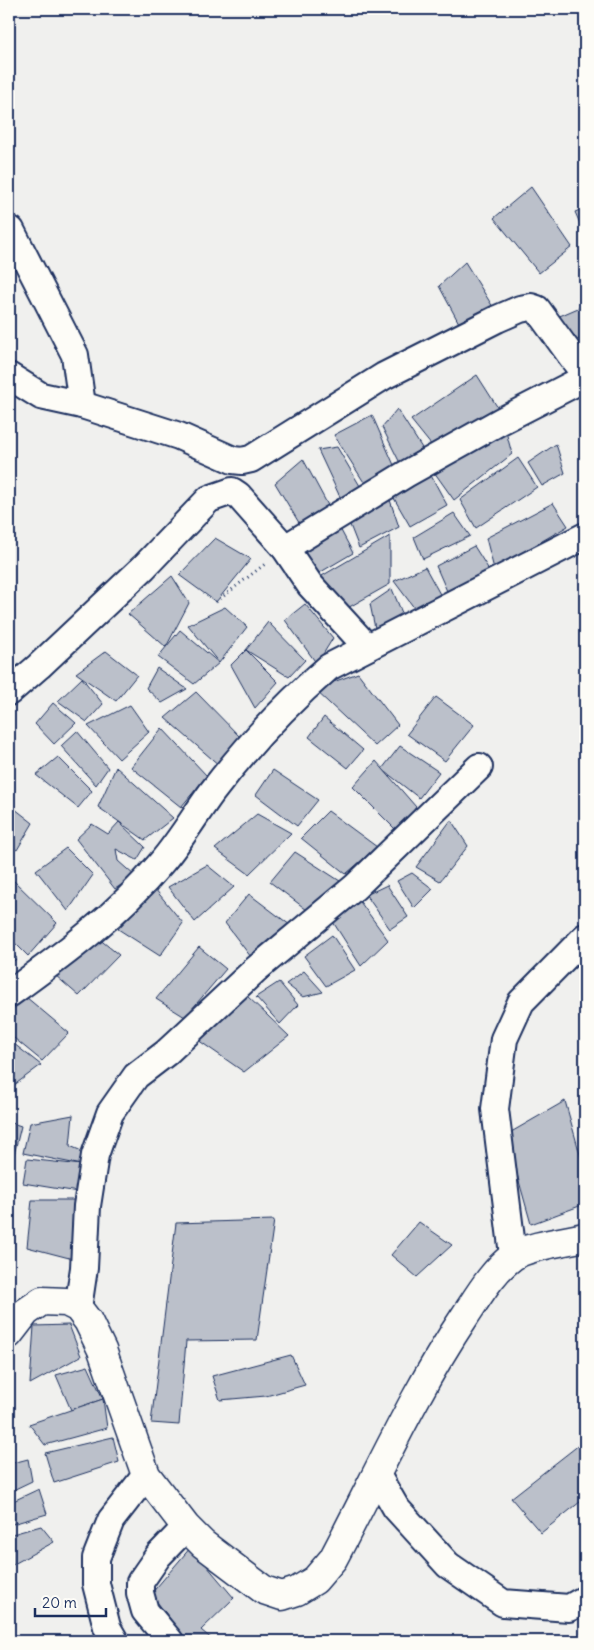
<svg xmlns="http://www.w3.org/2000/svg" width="594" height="1650" viewBox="0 0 594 1650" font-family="Delius,sans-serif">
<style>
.building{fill:#bbc0ca;stroke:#1b2f5e}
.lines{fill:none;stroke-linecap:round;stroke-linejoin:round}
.minor-casing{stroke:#1b2f5e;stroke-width:30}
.tertiary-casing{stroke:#1b2f5e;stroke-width:31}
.path{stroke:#1b2f5e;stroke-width:3;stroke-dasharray:1 4;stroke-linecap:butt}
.minor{stroke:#fdfcf7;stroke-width:26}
.tertiary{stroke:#fdfcf7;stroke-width:28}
</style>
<rect width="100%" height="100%" fill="#f0f0ee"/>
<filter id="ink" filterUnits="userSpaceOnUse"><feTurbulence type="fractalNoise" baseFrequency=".02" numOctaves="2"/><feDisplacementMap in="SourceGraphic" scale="10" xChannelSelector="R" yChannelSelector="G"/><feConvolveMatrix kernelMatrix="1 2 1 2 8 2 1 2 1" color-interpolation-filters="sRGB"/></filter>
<g filter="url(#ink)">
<g class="building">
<polygon points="531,187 572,247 539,273 494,218"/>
<polygon points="585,208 585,235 575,212"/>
<polygon points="465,262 493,307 460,325 439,286"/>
<polygon points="585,305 585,336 577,340 555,318"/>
<polygon points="477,375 498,408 436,451 411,420"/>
<polygon points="397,409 422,448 400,463 382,427"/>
<polygon points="372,415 397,472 367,487 334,435"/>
<polygon points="505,428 512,454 454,500 432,469"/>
<polygon points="556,444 565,473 542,486 528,463"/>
<polygon points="337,447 363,491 340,497 318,450"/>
<polygon points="518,458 537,487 476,528 460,500"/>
<polygon points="303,459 331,511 304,531 275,483"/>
<polygon points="428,470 447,505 410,526 391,493"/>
<polygon points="388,494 399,527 359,548 348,520"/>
<polygon points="553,503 568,526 494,569 486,538"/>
<polygon points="454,513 470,536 423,559 414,537"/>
<polygon points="337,523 353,553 314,576 301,546"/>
<polygon points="390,536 390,584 344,610 315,580"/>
<polygon points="215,538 251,559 216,602 179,575"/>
<polygon points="474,546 491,573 450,598 436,566"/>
<polygon points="425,567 447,607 421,617 394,581"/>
<polygon points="172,576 189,603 166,647 128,614"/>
<polygon points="392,589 405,620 376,633 370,604"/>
<polygon points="305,604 333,638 317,664 285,620"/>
<polygon points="225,607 247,627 219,663 188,625"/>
<polygon points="268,622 305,660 289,677 246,650"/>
<polygon points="180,630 219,663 194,684 158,657"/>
<polygon points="246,650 278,682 255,708 231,665"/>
<polygon points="106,651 137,675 116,701 76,673"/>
<polygon points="157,668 187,689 162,703 146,688"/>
<polygon points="358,673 398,725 375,746 314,689"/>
<polygon points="82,678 103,704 87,722 58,701"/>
<polygon points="196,692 242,739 220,766 165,718"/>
<polygon points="436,697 474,725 445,761 407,734"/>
<polygon points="53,703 76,723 54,744 35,724"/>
<polygon points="130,705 149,732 119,759 88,726"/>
<polygon points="324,717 363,750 348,768 309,737"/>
<polygon points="162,728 207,776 181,807 131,767"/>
<polygon points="77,731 108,768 96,785 61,746"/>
<polygon points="400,746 439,772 419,798 382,769"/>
<polygon points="58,757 92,791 78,808 36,775"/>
<polygon points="376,761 416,807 398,832 353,787"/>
<polygon points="116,767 173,818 145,840 98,807"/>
<polygon points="273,770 318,800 297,826 256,795"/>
<polygon points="10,805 33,823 17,850 9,845 9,807"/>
<polygon points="328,811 377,847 346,874 301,838"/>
<polygon points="257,814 291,833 249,874 215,849"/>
<polygon points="451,820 468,846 440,881 416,867"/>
<polygon points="119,822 145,847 137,860 116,849 118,861 135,876 115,889 76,839 92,824 108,834"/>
<polygon points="66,848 93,875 68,911 36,870"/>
<polygon points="295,852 340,881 311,913 270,882"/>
<polygon points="207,865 234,887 195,922 168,887"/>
<polygon points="412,873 433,889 414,908 397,881"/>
<polygon points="11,878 57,923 28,956 9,937 9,881"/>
<polygon points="387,885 408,917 390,929 366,895"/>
<polygon points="155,889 183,923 160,956 118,929"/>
<polygon points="249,894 290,925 254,961 225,923"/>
<polygon points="358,899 388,940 361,966 333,922"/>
<polygon points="332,935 355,970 326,986 304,956"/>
<polygon points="98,938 119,955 79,996 55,975"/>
<polygon points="199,947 226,969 185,1017 156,999"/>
<polygon points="9,951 17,958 9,966"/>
<polygon points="304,971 323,992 303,997 286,984"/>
<polygon points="279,982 298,1005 280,1024 256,997"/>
<polygon points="246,995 289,1036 244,1072 198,1040"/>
<polygon points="26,997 69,1033 42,1061 9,1034 9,1013"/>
<polygon points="9,1040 41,1065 9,1089"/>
<polygon points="565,1101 585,1172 585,1204 531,1224 506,1135"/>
<polygon points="73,1115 70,1146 84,1152 82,1165 23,1153 30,1123"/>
<polygon points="9,1122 21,1126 9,1175"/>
<polygon points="27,1159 82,1165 78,1192 23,1183"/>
<polygon points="32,1200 77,1200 73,1259 27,1247"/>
<polygon points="274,1220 257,1340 186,1341 179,1425 151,1423 176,1223"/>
<polygon points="419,1222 452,1245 417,1277 391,1255"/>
<polygon points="69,1325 81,1356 30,1384 34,1326"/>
<polygon points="291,1355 305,1385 266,1396 220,1400 212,1376"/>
<polygon points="88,1366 103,1399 71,1410 56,1375"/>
<polygon points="103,1399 107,1428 45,1445 29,1424"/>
<polygon points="113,1437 119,1462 54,1483 45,1453"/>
<polygon points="584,1441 585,1498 541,1533 511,1498"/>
<polygon points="28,1459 32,1481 9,1492 9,1464"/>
<polygon points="39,1489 47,1514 9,1525 9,1503"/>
<polygon points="41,1526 54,1542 12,1565 9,1555 9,1535"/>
<polygon points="191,1547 234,1598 201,1630 214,1641 187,1641 151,1594"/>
</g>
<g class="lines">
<defs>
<g id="minor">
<polyline points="11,230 75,355 82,405"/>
<polyline points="9,376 41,396 82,405 179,436 233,460 242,461 251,459 384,376 497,319 520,309 531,307 537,309 585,375"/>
<polyline points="285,548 406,474 501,421 585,378"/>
<polyline points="9,692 39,666 144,567 209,499 232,491 238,495 285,548 310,585 367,647"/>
<path d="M9,994C63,955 118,915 161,863C180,841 195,815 212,792C247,746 285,705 329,667L585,536"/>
<polyline points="513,1255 495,1109 504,1039 521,1002 585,937"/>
<polyline points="78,1308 84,1268 87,1206 95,1155 110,1113 136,1076 166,1053 255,970 355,887 479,767"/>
<polyline points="377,1475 396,1508 448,1565 503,1603 569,1608 585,1599"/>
<polyline points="115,1641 107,1627 96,1584 96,1558 111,1520 146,1475"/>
<polyline points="170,1641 145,1611 140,1593 140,1582 158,1556 186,1527"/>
</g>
<path id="tertiary" d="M9,1334L26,1312L42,1301L66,1302L78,1308L88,1321L102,1350L146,1475L186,1527L203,1544L264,1590L282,1596L297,1591L315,1580L333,1559C376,1478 414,1392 465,1316C479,1295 492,1272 512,1257C526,1246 567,1241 585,1237"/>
</defs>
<use href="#minor" class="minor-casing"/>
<use href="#tertiary" class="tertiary-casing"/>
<polyline class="path" points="216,602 265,564"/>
<use href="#minor" class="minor"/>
<use href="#tertiary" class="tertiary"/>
</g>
</g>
<rect width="594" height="1650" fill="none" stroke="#fdfcf7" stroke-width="30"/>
<rect x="15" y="15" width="564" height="1620" fill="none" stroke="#1b2f5e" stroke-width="2" filter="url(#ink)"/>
<path d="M35 1608v8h71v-8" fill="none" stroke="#1b2f5e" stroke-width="2.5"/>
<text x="42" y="1608" font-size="15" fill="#1b2f5e" stroke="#fdfcf7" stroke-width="4" paint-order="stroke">20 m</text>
</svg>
